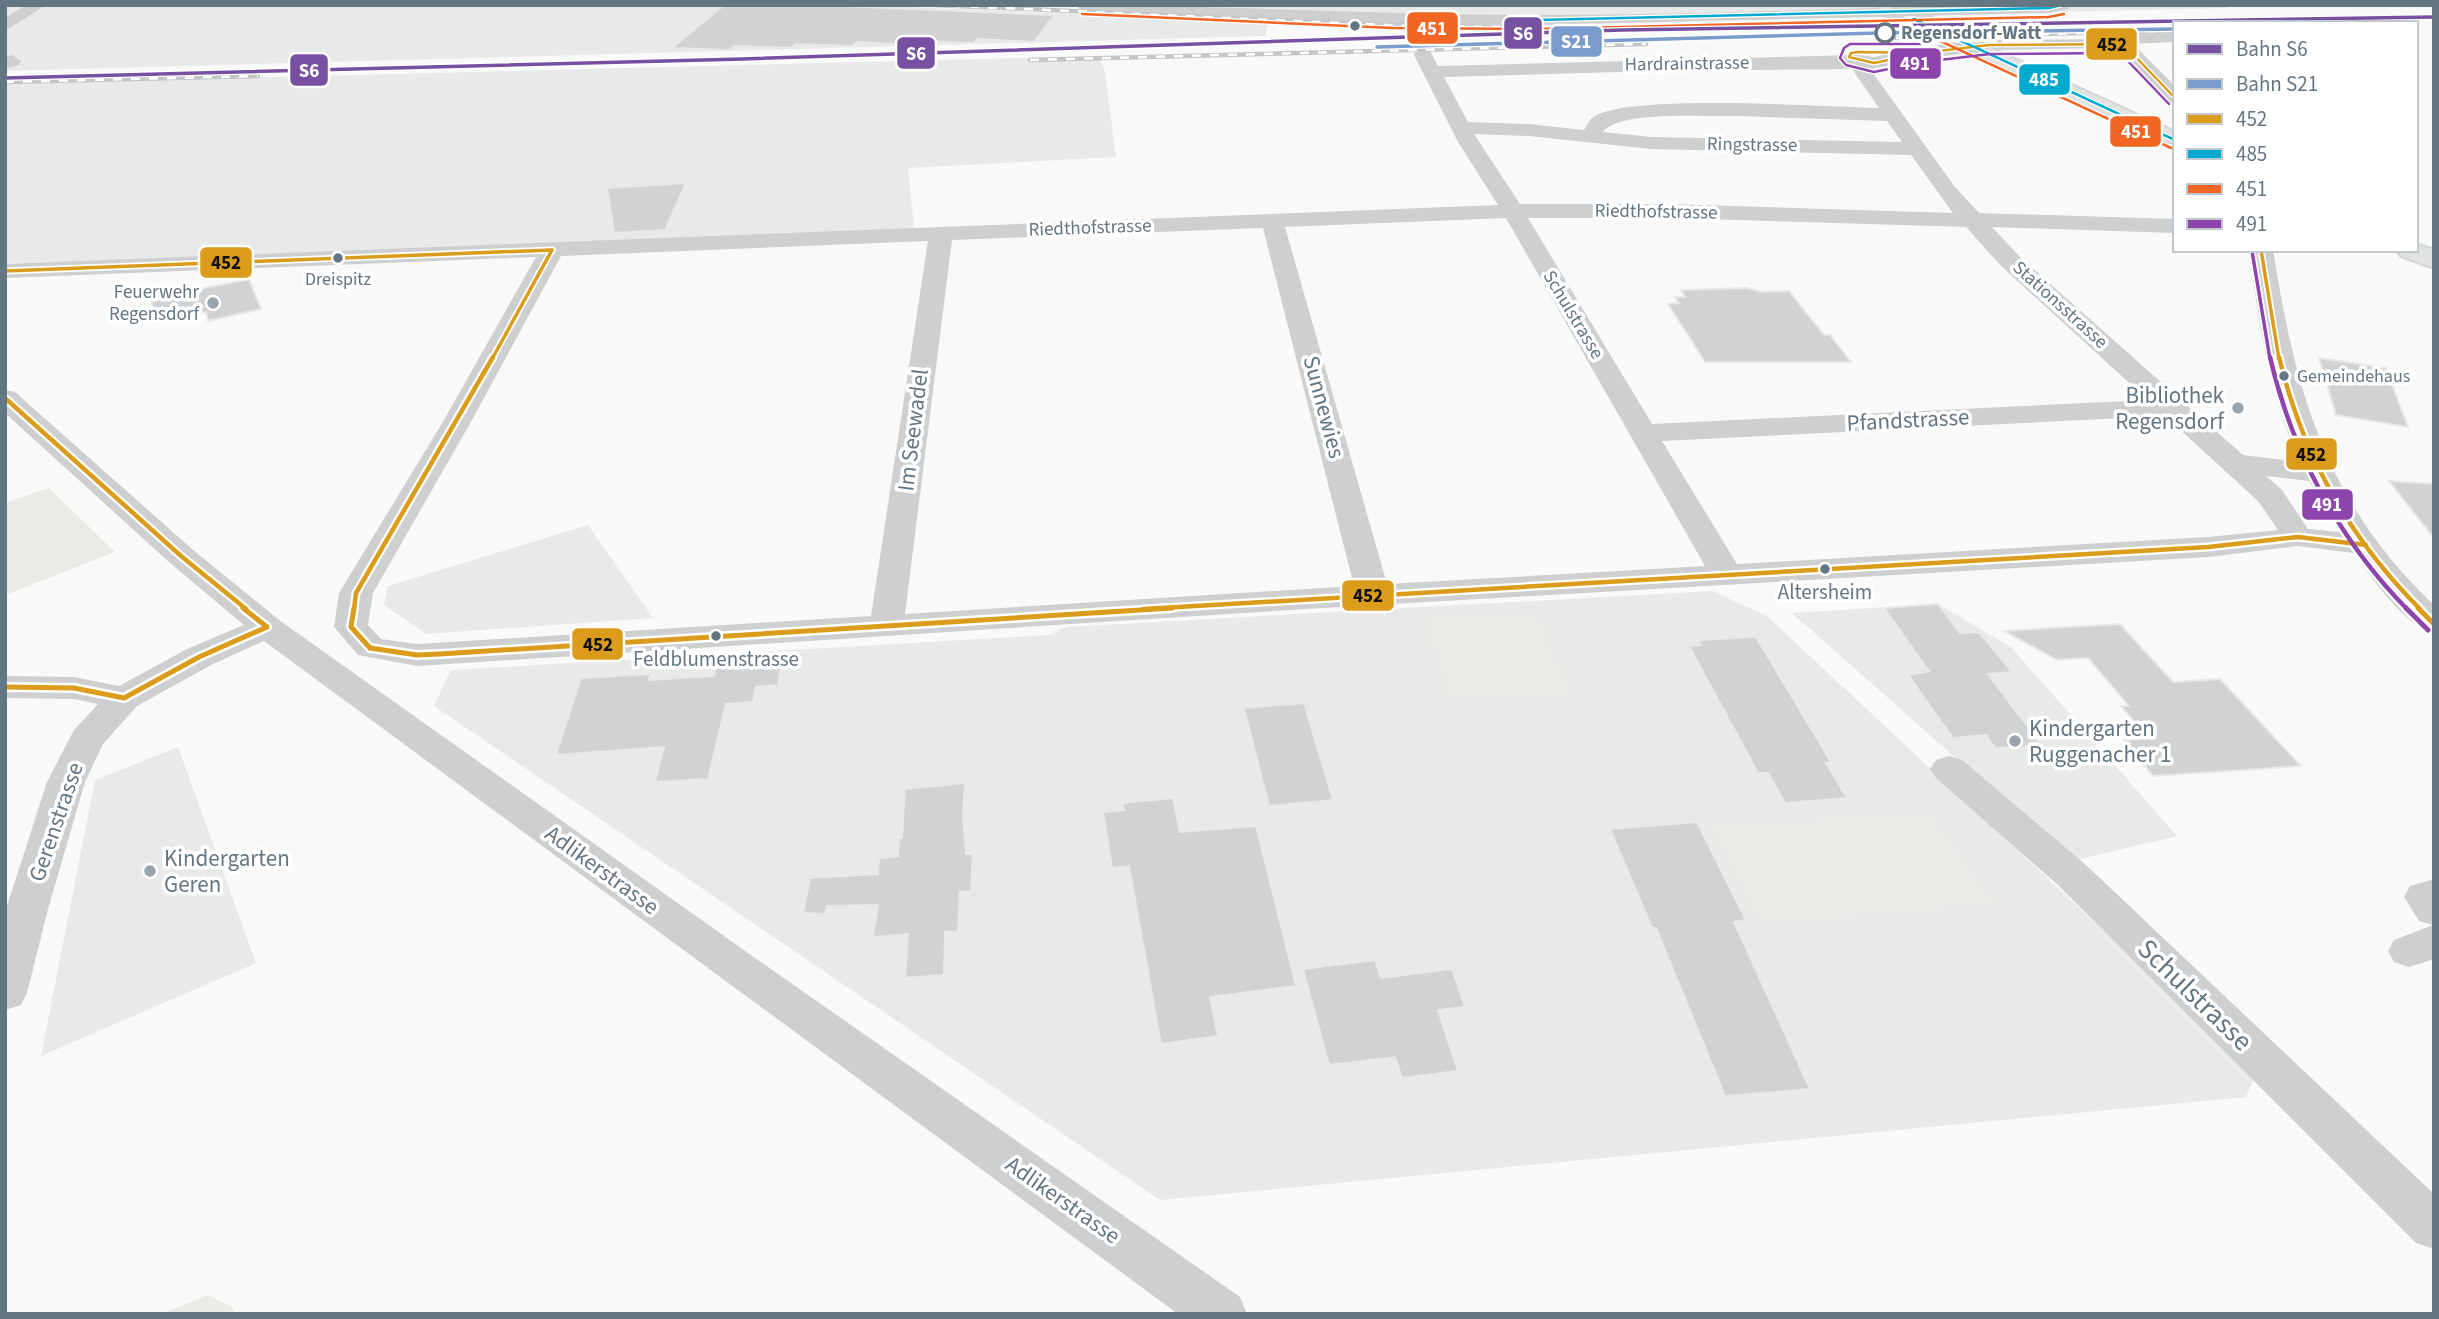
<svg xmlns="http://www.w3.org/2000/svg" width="2439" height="1319" viewBox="0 0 2439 1319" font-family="'Source Sans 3',sans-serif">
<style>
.built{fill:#e8e9e9}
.green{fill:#e8ebe6}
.building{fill:#d0d2d3;stroke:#e8e8e8;stroke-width:2}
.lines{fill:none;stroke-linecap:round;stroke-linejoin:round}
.secondary-tunnel{stroke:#d4d8dc;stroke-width:21;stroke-dasharray:21 10;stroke-linecap:butt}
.secondary-casing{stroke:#d5d6d7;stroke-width:4}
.street{fill:#cecfd0;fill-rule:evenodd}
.secondary{fill:#e1e2e2;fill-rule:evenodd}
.rail-casing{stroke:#c3c5c6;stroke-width:4.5}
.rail{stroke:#fff;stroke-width:2.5;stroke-dasharray:9;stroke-linecap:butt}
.bus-1-far3-casing{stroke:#fff;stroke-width:5}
.bus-1-far2-casing{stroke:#fff;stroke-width:7}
.bus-1-far1-casing{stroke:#fff;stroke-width:9}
.bus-1-casing{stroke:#fff;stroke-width:10}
.bus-2-casing{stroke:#fff;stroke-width:5}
.bus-3-casing{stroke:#fff;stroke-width:5}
.bus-4-far3-casing{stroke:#fff;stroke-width:5}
.bus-4-far2-casing{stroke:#fff;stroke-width:7}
.bus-4-far1-casing{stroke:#fff;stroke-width:9}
.bus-4-casing{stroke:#fff;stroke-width:10}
.bus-1-far3{stroke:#da9c1a;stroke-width:2.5}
.bus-1-far2{stroke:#da9c1a;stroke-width:3.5}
.bus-1-far1{stroke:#da9c1a;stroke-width:4.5}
.bus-1{stroke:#da9c1a;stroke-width:5}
.bus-2{stroke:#00a9ce;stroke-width:2.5}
.bus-3{stroke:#f26522;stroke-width:2.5}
.bus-4-far3{stroke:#8e44ad;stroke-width:2.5}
.bus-4-far2{stroke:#8e44ad;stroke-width:3.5}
.bus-4-far1{stroke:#8e44ad;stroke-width:4.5}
.bus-4{stroke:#8e44ad;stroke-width:5}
.rail-1-casing{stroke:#fff;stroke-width:6}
.rail-2-casing{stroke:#fff;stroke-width:6}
.rail-1{stroke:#7751a1;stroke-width:3.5}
.rail-2{stroke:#799ccd;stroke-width:3.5}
.bus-dot{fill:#657683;stroke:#fff;stroke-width:2.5}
.stop-dot{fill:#fff;stroke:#657683;stroke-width:3.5}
.poi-dot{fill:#99a4ac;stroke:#fff;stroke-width:2.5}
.labels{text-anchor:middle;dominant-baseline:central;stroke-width:7;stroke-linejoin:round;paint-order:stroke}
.far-bus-label{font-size:18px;fill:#657683;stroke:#fff}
.far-stop-label{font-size:19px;font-weight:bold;fill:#657683;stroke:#fff;text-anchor:start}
.far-street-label{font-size:19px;fill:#657683;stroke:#fff}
.far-poi-label{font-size:19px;fill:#657683;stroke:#fff;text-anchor:end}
.bus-label{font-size:21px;fill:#657683;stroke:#fff}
.poi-label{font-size:23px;fill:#657683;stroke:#fff;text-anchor:start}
.street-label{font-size:23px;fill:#657683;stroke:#fff}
.near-street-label{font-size:28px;fill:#657683;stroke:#fff}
.line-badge{stroke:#fff;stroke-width:2.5}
.badge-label{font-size:19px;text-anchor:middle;font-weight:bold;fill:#fff}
.pale-badge-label{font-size:19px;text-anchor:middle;font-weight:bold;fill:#111}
</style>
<rect width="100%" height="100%" fill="#f9f9f9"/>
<g class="built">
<polygon points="5,5 866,5 1095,15 1101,5 2224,5 2228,8 1533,24 1269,22 1265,36 5,71"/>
<polygon points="1098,56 1105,72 1116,157 908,168 914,229 167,260 5,263 5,84"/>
<polygon points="588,525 653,618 426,634 384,605 388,586"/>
<polygon points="1712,591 1767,616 2256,1073 2246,1097 1160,1200 434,706 451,670 1049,635 1065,627"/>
<polygon points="1938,604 2011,647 2177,836 2072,861 1792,613"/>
<polygon points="178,747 256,963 41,1056 95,780"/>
</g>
<g class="green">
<polygon points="49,488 115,552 5,595 5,503"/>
<polygon points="1535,613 1568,693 1452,700 1426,619"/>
<polygon points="1929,812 1992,904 1763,924 1713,826"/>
<polygon points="208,1295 232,1307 234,1314 162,1314"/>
</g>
<g class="building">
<polygon points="724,5 820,5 1054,15 1034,42 977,39 974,43 917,41 914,45 857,42 852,46 796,44 791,48 734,46 729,50 672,48"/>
<polygon points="686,183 665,230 614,233 607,188"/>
<polygon points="249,279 261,309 208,321 206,312 156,323 151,299"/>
<polygon points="1747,288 1762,292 1789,291 1824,335 1830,335 1851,362 1705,362 1668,304 1679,303 1675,297 1685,297 1681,290"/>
<polygon points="2319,358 2386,368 2408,427 2336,415"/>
<polygon points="2389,481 2434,484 2434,538"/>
<polygon points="1938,604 1960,633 1979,632 2012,672 1988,674 2039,742 2029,743 2030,746 1995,748 1986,735 1953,738 1908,675 1929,671 1884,608"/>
<polygon points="2120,624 2173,682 2220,679 2301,766 2153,776 2124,740 2147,738 2121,706 2129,706 2088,658 2057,660 2004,631"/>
<polygon points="1756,637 1831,762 1826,763 1847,798 1785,803 1768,773 1758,773 1689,646 1701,645 1698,640"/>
<polygon points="782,658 778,685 756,687 753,702 726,704 708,779 655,782 664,747 556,755 581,678 651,674 649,680 714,676 717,662"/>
<polygon points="1304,703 1333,800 1269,806 1244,708"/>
<polygon points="965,783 963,816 966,854 973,854 971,891 960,892 958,931 945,932 944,975 905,978 908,934 873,937 878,905 827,906 825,914 803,913 810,878 878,874 879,858 898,856 899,838 902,838 905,789"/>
<polygon points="1173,798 1180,832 1256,826 1296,986 1210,997 1218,1036 1161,1044 1129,866 1112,868 1103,812 1124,810 1123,803"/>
<polygon points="1697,822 1746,920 1734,922 1810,1089 1725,1096 1656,928 1652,928 1610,829"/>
<polygon points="1375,960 1381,978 1452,969 1465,1007 1438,1010 1458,1071 1402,1078 1395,1057 1329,1065 1303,969"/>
</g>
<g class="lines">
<polyline class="secondary-tunnel" points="1886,6 1991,54"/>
<defs>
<g id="secondary">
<polygon points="1875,5 1895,5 1895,6 1886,12"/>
<polygon points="1991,48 2175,132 2175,142 2160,142 1984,58 1981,54 1984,50"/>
<polygon points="2416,244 2434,250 2434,268 2401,256 2397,250 2416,250"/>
</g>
</defs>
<use href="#secondary" class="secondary-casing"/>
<g class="street">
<polygon points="26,5 46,5 5,31 5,18"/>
<path d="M1074,5C1228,5 1381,15 1535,15C1713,15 1892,5 2070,5L2068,9L2049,13L1538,25L1393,24L1082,10Z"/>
<path d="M2129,32H2175V42L2129,44L2135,46L2175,86V104L2168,102L2123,54L2103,48L1989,50L1922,59L1870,69L1955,187L1979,213L2175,219V233L1992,227L2020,257L2243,455L2300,462C2269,394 2259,323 2249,250H2273C2296,393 2326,503 2434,605V634C2406,627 2371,577 2354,553L2298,546L2208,557L1306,609L417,666L358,655L334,627L339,593L444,420L536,257L5,278V264L1498,205L1458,142L1414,55L1416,51H1430L1438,66L1858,55L1874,57L1922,47L1989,40L2111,39ZM1852,69L1879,108C1828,107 1628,93 1593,117C1590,119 1586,126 1584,130L1529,124L1468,122L1444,77L1653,71ZM1736,116L1887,121L1902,142L1651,137L1603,132C1618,110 1709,117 1736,116ZM1474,134L1529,136L1651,149L1911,155L1953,213L1671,204H1520ZM1506,218L1705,566L1387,584L1285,227ZM1528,218H1671L1966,227L2002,267L2148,400L1652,424ZM1263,228L1354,586L905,614L952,240ZM928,241L871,616L417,644L381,639L368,625L373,593L472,420L561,256ZM2165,416L2259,502L2278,530L2208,537L1737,564L1662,441ZM2266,476L2309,481L2340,532L2308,529L2282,490Z"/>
<polygon points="12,55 21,61 19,65 5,69 5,57"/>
<polygon points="5,390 15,392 192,549 279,620 748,953 1240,1297 1247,1314 1178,1314 264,641 211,665 137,706 103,744 85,782 48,909 27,993 21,1005 5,1010 6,909 47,782 74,730 98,704 74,699 5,698 5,676 74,677 119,686 187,649 244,625 170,563 5,413"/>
<polygon points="1949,756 1962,760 2086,865 2434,1194 2434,1249 2416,1243 2058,885 1936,778 1930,769 1936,760"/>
<polygon points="2434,879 2434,959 2409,967 2394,962 2388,951 2394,940 2433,925 2419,921 2404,897 2410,886"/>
</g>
<use href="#secondary" class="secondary"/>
<defs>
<g id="rail">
<polyline points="934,5 1410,26 1518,27"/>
<polyline points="1896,38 2158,31"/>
<polyline points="1030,60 1646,44"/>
<polyline points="5,82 258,76"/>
</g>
</defs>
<use href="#rail" class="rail-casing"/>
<use href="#rail" class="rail"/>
<defs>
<g id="bus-1-far3">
<polygon points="1858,52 1922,53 1874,63 1849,57 1851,53"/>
<polyline points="1922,53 1989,45 2116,44 2129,50 2175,98"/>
</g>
<g id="bus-1-far2">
<polyline points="2261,250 2279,359"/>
<polyline points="5,271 552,250"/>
<polyline points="492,359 552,250"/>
</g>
<g id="bus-1-far1">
<path d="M2279,357C2302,453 2350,539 2420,609"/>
<polyline points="5,398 181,556 246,609"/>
<polyline points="354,609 356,593 493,357"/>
<polyline points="1144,609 2208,547 2298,537 2366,545"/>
</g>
<g id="bus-1">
<polyline points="354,608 351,627 370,648"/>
<polyline points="2418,608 2434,624"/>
<polyline points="370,648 417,655 440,654 1172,608"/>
<polyline points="5,687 74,688 124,698 199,657 267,627 243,608"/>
</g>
<g id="bus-2">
<polyline points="1914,19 2175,140"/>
<polyline points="1538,20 2049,8 2061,5"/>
</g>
<g id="bus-3">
<polyline points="1082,14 1393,28 1538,29 2049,17 2064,14"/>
<polyline points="1910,27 2171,148"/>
</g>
<polyline id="bus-4-far3" points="1922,44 1850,44 1844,48 1840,58 1846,65 1874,72 1923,62 1990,54 2114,53 2124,57 2169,104"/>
<polyline id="bus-4-far2" points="2252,251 2270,359"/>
<path id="bus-4-far1" d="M2270,357C2292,452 2339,540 2407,609"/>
<polyline id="bus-4" points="2406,608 2428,630"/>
</defs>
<use href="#bus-1-far3" class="bus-1-far3-casing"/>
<use href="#bus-1-far2" class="bus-1-far2-casing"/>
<use href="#bus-1-far1" class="bus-1-far1-casing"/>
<use href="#bus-1" class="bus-1-casing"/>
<use href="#bus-2" class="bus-2-casing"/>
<use href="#bus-3" class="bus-3-casing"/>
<use href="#bus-4-far3" class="bus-4-far3-casing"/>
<use href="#bus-4-far2" class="bus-4-far2-casing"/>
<use href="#bus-4-far1" class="bus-4-far1-casing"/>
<use href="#bus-4" class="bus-4-casing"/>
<use href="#bus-1-far3" class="bus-1-far3"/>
<use href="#bus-1-far2" class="bus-1-far2"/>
<use href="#bus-1-far1" class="bus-1-far1"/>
<use href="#bus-1" class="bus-1"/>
<use href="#bus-2" class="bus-2"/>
<use href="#bus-3" class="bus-3"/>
<use href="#bus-4-far3" class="bus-4-far3"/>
<use href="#bus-4-far2" class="bus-4-far2"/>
<use href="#bus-4-far1" class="bus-4-far1"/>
<use href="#bus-4" class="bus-4"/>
<defs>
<polyline id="rail-1" points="5,78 743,59 1622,30 2434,17"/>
<polyline id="rail-2" points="1377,47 1879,33 2175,29"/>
</defs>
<use href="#rail-1" class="rail-1-casing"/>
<use href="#rail-2" class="rail-2-casing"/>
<use href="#rail-1" class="rail-1"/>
<use href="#rail-2" class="rail-2"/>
</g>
<g class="bus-dot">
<circle cx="1355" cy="26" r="6"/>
<circle cx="338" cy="258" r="6"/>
<circle cx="2284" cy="376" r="6"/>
<circle cx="1825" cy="569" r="6"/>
<circle cx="716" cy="636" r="6"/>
</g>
<circle class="stop-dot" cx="1885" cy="33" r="9"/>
<g class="poi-dot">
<circle cx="213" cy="303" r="7"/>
<circle cx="2238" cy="408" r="7"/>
<circle cx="2015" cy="741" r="7"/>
<circle cx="150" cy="871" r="7"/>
</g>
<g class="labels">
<g class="far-bus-label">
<text x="338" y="279">Dreispitz</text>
<text x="2297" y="376" text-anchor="start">Gemeindehaus</text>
</g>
<g class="far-stop-label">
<text x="1901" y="33">Regensdorf-Watt</text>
</g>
<g class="far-street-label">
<text transform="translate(1687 64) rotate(-1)">Hardrainstrasse</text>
<text transform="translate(1752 145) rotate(1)">Ringstrasse</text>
<text transform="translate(1656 212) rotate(1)">Riedthofstrasse</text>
<text transform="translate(1090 228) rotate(-2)">Riedthofstrasse</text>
<text transform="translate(2060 305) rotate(42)">Stationsstrasse</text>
<text transform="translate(1573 315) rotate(59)">Schulstrasse</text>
</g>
<g class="far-poi-label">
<text x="199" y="292">Feuerwehr<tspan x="199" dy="22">Regensdorf</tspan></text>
</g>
<g class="bus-label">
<text x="1825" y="592">Altersheim</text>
<text x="716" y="659">Feldblumenstrasse</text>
</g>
<g class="poi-label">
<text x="2224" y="395" text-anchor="end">Bibliothek<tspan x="2224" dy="26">Regensdorf</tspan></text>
<text x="2029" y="728">Kindergarten<tspan x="2029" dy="26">Ruggenacher 1</tspan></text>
<text x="164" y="858">Kindergarten<tspan x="164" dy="26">Geren</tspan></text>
</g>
<g class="street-label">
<text transform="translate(1324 407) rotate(75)">Sunnewies</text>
<text transform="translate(1908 420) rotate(-3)">Pfandstrasse</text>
<text transform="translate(913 430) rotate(-83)">Im Seewadel</text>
<text transform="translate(56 822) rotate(-71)">Gerenstrasse</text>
<text transform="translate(602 870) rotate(36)">Adlikerstrasse</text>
<text transform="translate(1063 1200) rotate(35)">Adlikerstrasse</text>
</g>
<g class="near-street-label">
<text transform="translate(2195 995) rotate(44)">Schulstrasse</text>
</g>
</g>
<g class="line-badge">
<rect x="1406" y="11" width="53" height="34" rx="7" fill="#f26522"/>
<rect x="1503" y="16" width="40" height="34" rx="7" fill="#7751a1"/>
<rect x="1550" y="25" width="53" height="33" rx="7" fill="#799ccd"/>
<rect x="2085" y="27" width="53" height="34" rx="7" fill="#da9c1a"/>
<rect x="896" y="36" width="40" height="34" rx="7" fill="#7751a1"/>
<rect x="1889" y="47" width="53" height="33" rx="7" fill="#8e44ad"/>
<rect x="289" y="53" width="40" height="34" rx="7" fill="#7751a1"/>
<rect x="2018" y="63" width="53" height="33" rx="7" fill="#00a9ce"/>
<rect x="2109" y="115" width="53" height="33" rx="7" fill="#f26522"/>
<rect x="199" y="246" width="54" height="33" rx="7" fill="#da9c1a"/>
<rect x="2285" y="437" width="53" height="34" rx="7" fill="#da9c1a"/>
<rect x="2301" y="488" width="53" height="33" rx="7" fill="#8e44ad"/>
<rect x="1341" y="579" width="54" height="33" rx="7" fill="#da9c1a"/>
<rect x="571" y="627" width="53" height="34" rx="7" fill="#da9c1a"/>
</g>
<g class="badge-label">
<text x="1432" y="35">451</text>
<text x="1523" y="40">S6</text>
<text x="1576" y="48">S21</text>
<text x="916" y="60">S6</text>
<text x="1915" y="70">491</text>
<text x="309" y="77">S6</text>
<text x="2044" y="86">485</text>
<text x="2136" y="138">451</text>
<text x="2327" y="511">491</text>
</g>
<g class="pale-badge-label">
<text x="2112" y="51">452</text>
<text x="226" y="269">452</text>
<text x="2311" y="461">452</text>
<text x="1368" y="602">452</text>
<text x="598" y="651">452</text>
</g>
<rect width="2439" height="1319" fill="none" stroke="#657683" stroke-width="14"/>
<rect x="2173" y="21" width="245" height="231" fill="#ffffff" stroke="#c1c8cd" stroke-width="2"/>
<rect x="2187" y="44" width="35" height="10" fill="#7751a1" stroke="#c1c8cd" stroke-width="2"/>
<text x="2236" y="56" font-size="21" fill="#657683">Bahn S6</text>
<rect x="2187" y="79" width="35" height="10" fill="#799ccd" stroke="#c1c8cd" stroke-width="2"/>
<text x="2236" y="91" font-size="21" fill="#657683">Bahn S21</text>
<rect x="2187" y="114" width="35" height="10" fill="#da9c1a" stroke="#c1c8cd" stroke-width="2"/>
<text x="2236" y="126" font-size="21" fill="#657683">452</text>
<rect x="2187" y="149" width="35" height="10" fill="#00a9ce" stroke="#c1c8cd" stroke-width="2"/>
<text x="2236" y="161" font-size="21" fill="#657683">485</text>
<rect x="2187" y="184" width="35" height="10" fill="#f26522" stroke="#c1c8cd" stroke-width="2"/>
<text x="2236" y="196" font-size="21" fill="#657683">451</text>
<rect x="2187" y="219" width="35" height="10" fill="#8e44ad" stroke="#c1c8cd" stroke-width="2"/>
<text x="2236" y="231" font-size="21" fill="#657683">491</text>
</svg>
